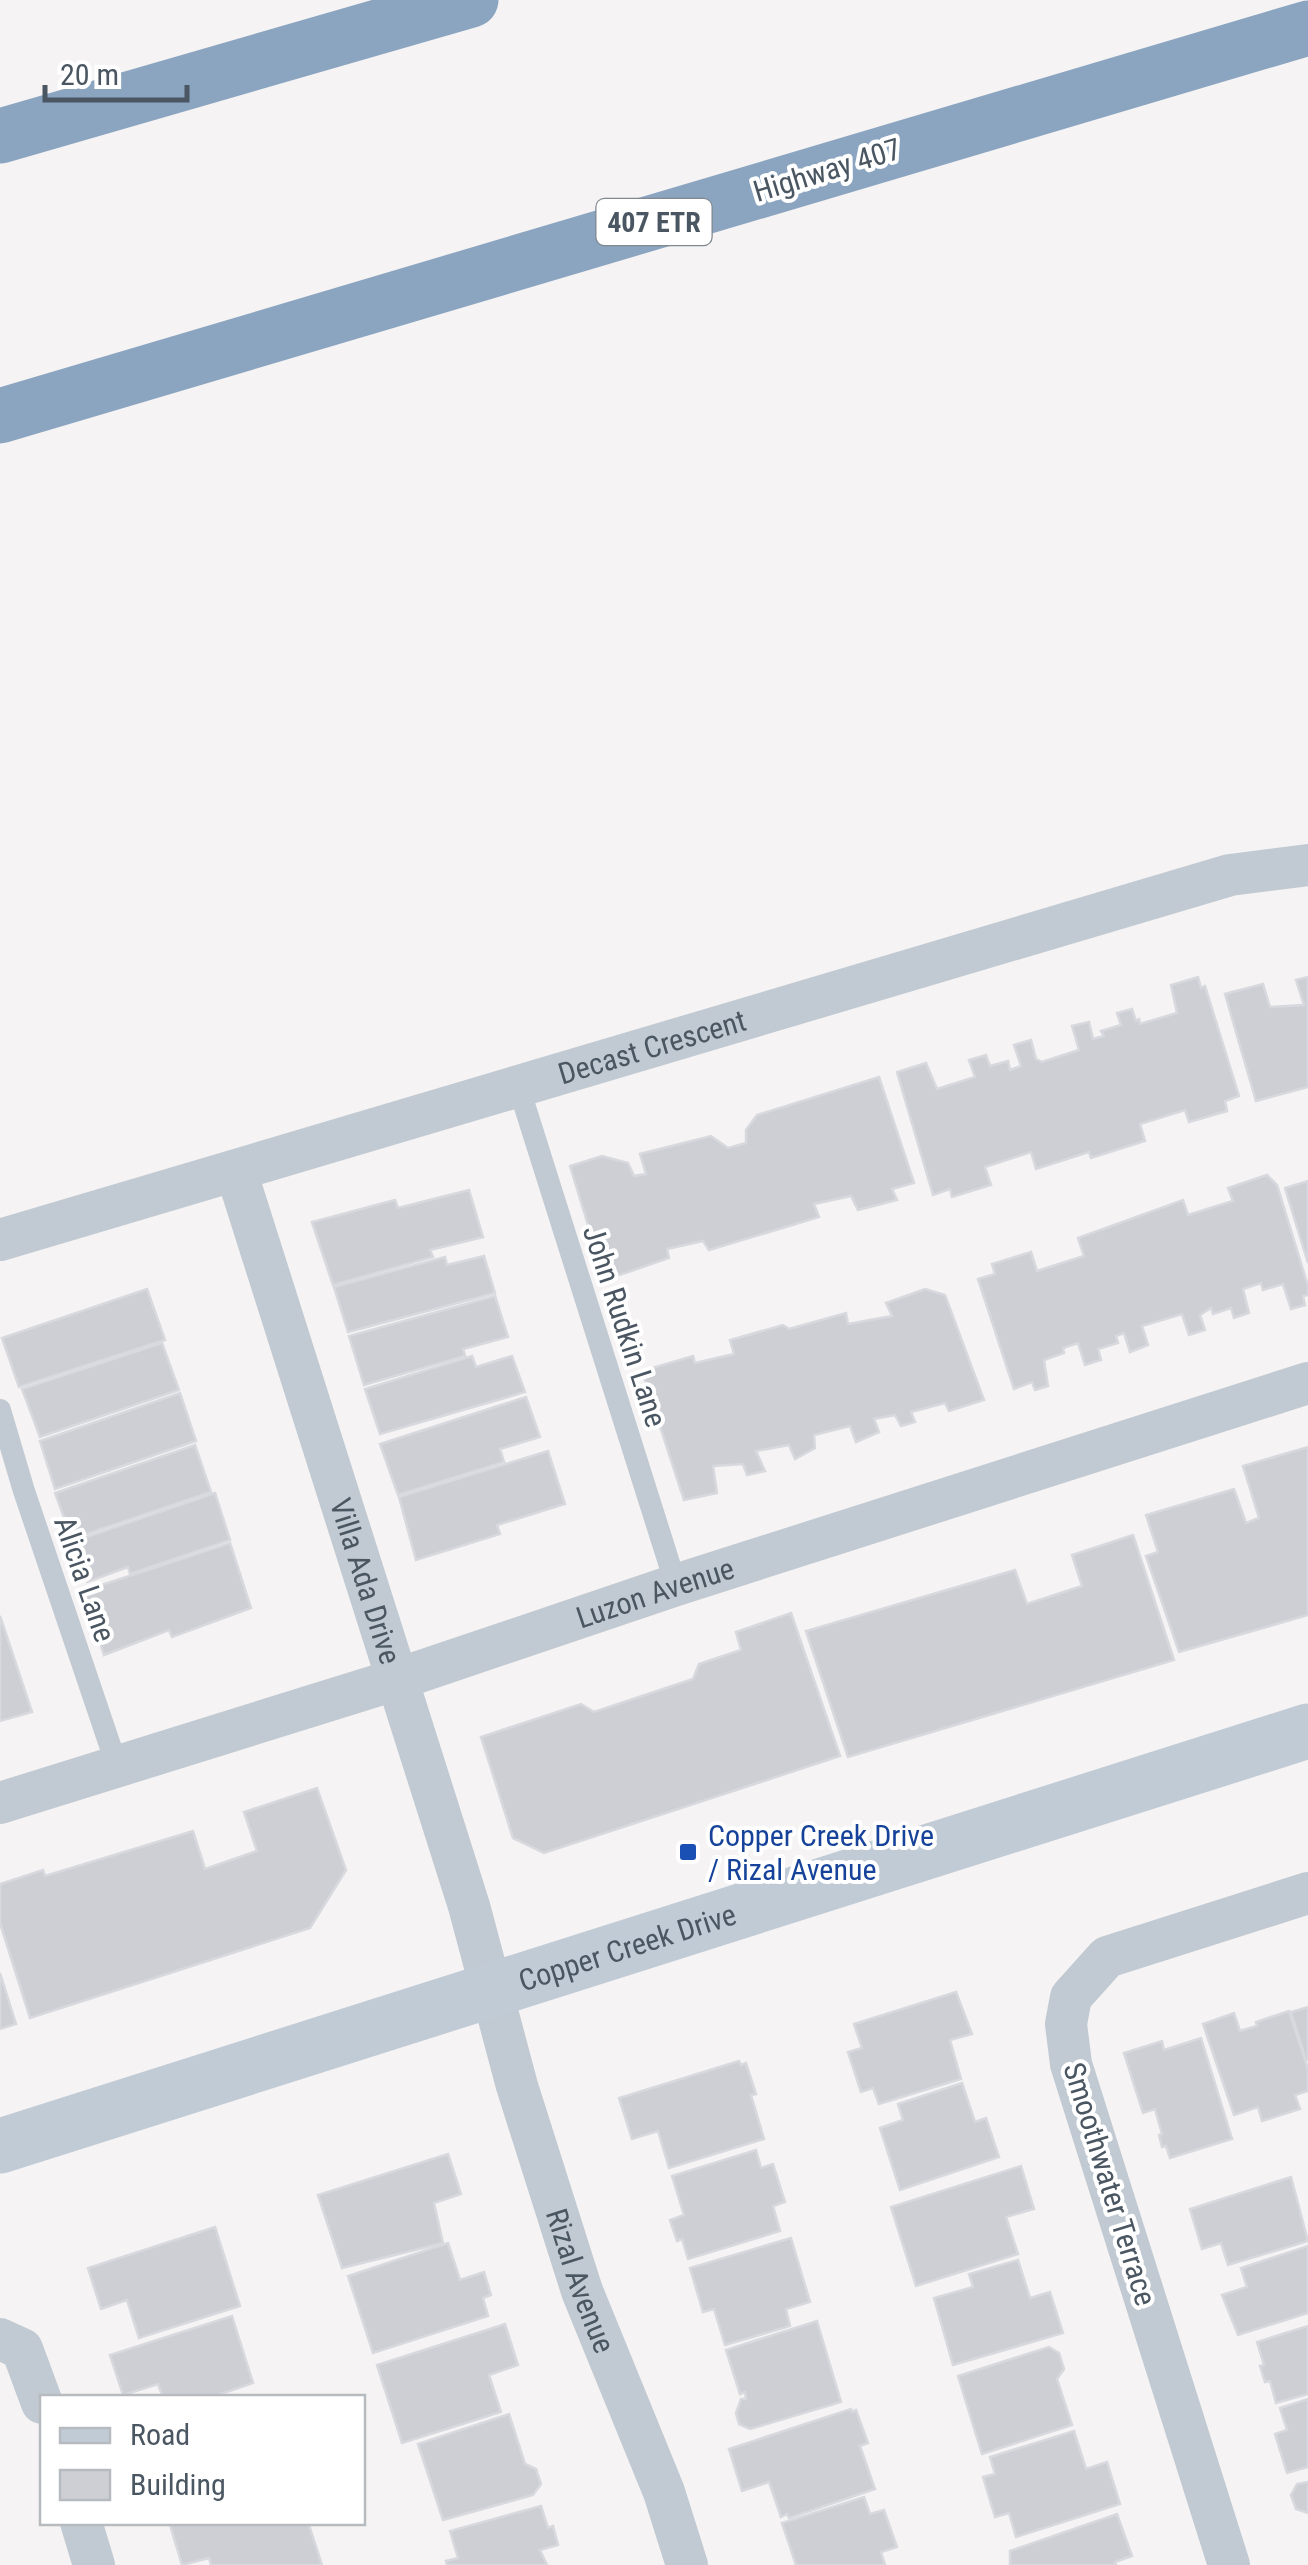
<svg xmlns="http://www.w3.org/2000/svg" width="1308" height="2565" viewBox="0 0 1308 2565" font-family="'Roboto Condensed',sans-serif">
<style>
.building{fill:#cdcfd5;stroke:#d7d9de;stroke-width:2.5}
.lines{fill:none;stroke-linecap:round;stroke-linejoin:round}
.lane{stroke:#c1cad2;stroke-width:22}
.street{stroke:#c1cad2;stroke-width:42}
.secondary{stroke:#c1cbd6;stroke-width:55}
.highway{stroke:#8ba5c1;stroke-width:55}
.transit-dot{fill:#1a4fb4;stroke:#fff;stroke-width:4}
.labels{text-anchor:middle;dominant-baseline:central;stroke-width:8;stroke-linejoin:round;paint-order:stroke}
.shield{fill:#fff;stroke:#808990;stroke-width:2.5}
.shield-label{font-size:28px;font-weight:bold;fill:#4a5661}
.street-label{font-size:30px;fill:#4a5661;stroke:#fff}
.transit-label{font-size:30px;fill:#164399;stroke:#fff;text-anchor:start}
</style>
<rect width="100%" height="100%" fill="#f5f3f3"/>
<g class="building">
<polygon points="1198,977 1201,988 1205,986 1239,1096 1225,1101 1227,1111 1189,1122 1185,1110 1140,1124 1145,1141 1091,1158 1089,1152 1036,1169 1031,1152 985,1167 991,1185 952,1197 950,1189 933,1195 897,1072 926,1063 937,1089 975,1077 969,1060 986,1055 990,1066 1008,1061 1010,1070 1021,1066 1014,1045 1031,1040 1036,1059 1042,1062 1079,1050 1072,1026 1089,1022 1093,1039 1104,1036 1101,1031 1121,1025 1117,1013 1132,1009 1136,1021 1139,1019 1140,1024 1177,1013 1171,985"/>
<polygon points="1308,977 1308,1087 1256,1101 1225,994 1263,984 1270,1007 1304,1005 1296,980"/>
<polygon points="879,1077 914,1183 892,1189 897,1200 858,1210 851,1196 814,1204 819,1217 709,1250 703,1241 667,1249 669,1258 605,1280 570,1166 602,1156 628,1163 634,1176 646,1174 640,1154 711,1136 728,1148 746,1143 746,1130 757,1115"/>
<polygon points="1267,1175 1277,1185 1308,1286 1308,1295 1303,1296 1305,1305 1291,1309 1283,1284 1263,1290 1261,1283 1243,1289 1249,1313 1234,1318 1231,1308 1213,1314 1211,1308 1200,1315 1205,1330 1189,1335 1182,1314 1142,1326 1148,1345 1130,1352 1124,1333 1116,1336 1118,1343 1098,1349 1101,1360 1085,1365 1078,1343 1063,1348 1064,1353 1044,1360 1048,1386 1035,1390 1032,1382 1014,1389 978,1279 995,1274 992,1264 1031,1252 1037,1271 1084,1256 1078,1238 1183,1200 1188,1215 1233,1201 1228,1188"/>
<polygon points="1308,1181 1308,1263 1285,1188"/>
<polygon points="469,1190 483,1237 430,1250 433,1257 333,1285 312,1222 395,1200 398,1208"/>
<polygon points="484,1256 495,1293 348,1332 334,1287 445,1257 447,1265"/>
<polygon points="147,1289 165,1340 19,1387 2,1338"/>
<polygon points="925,1289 945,1295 984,1400 949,1411 945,1403 911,1412 915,1422 901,1426 895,1415 874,1419 879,1432 856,1442 850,1426 814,1435 815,1448 795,1459 789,1445 756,1451 765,1471 747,1475 743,1464 713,1466 717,1493 684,1500 642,1371 693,1356 695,1363 734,1354 730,1340 783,1325 789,1329 846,1313 848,1324 892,1316 886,1303"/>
<polygon points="495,1296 508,1337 463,1349 465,1356 364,1385 349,1336"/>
<polygon points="162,1343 179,1390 40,1437 22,1389"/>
<polygon points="472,1356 476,1367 512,1356 525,1392 380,1434 365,1389"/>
<polygon points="180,1393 196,1441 55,1489 40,1441"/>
<polygon points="526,1397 540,1437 500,1449 504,1462 398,1495 380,1444"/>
<polygon points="195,1445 211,1492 72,1539 55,1493"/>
<polygon points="1308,1447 1308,1615 1179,1652 1146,1556 1158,1552 1146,1515 1234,1489 1246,1523 1259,1518 1243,1466"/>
<polygon points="548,1451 565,1504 497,1525 500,1534 416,1560 399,1497"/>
<polygon points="215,1493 230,1540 130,1574 128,1567 87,1582 72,1542"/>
<polygon points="1133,1535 1174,1660 848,1757 806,1631 1015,1570 1027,1604 1082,1586 1072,1555"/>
<polygon points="230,1543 251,1608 172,1637 169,1630 104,1655 83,1591"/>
<polygon points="791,1613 840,1756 544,1853 513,1838 481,1737 581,1704 594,1712 693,1679 699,1664 741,1650 736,1632"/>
<polygon points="0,1616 32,1712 0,1721"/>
<polygon points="317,1788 346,1870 310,1928 30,2018 0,1923 0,1884 43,1870 45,1876 193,1831 205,1869 257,1851 244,1812"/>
<polygon points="0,1973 16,2024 0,2029"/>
<polygon points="956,1992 972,2034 950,2040 961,2079 879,2104 873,2088 861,2092 848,2052 862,2048 854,2024"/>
<polygon points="1308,2007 1308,2059 1306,2060 1291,2012"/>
<polygon points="1289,2011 1308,2069 1308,2091 1295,2095 1300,2109 1262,2121 1258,2107 1234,2115 1203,2024 1234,2013 1240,2031 1257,2026 1256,2022"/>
<polygon points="1201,2038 1232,2139 1170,2158 1166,2146 1162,2147 1159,2135 1162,2134 1155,2109 1143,2113 1124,2053 1162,2041 1164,2050"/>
<polygon points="739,2061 741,2065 746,2063 756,2094 751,2095 764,2139 669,2168 658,2131 632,2139 619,2098"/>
<polygon points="962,2083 975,2122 986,2118 999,2157 900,2190 880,2128 903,2120 898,2104"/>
<polygon points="756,2150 761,2168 773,2164 785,2202 773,2206 780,2231 688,2259 682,2239 677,2241 670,2220 684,2215 672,2176"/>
<polygon points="448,2154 461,2194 434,2203 443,2243 342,2268 318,2195"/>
<polygon points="1021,2166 1034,2209 1006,2217 1018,2254 916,2286 891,2207"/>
<polygon points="1291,2177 1308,2241 1228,2265 1221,2243 1202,2249 1190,2209"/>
<polygon points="215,2227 240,2306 139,2338 127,2300 101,2309 88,2268"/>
<polygon points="791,2238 810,2302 786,2309 790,2326 725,2345 714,2309 703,2312 690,2268"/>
<polygon points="448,2243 460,2280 484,2272 491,2295 483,2298 488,2316 373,2353 348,2276"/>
<polygon points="1308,2246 1308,2313 1238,2335 1222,2295 1247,2287 1241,2268"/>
<polygon points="1018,2260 1030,2298 1050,2292 1063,2333 953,2365 934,2298 973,2287 969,2274"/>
<polygon points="232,2316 253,2383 209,2398 163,2398 158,2384 123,2395 110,2355"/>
<polygon points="817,2321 841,2402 750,2429 739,2424 736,2413 741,2399 746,2399 745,2392 740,2394 726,2350"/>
<polygon points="505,2324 518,2365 489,2375 501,2412 402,2443 377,2365"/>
<polygon points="1308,2326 1308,2394 1276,2403 1270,2381 1265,2382 1260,2366 1264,2365 1257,2342"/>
<polygon points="1049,2347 1059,2353 1064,2369 1057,2379 1072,2425 982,2454 958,2376"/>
<polygon points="1308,2399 1308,2467 1287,2473 1275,2434 1287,2430 1280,2408"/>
<polygon points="851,2409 852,2412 856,2410 868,2443 860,2446 875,2489 789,2518 787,2514 781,2517 769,2482 742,2491 729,2449"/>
<polygon points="509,2414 525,2464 536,2469 541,2484 533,2495 443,2520 418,2444"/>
<polygon points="1074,2431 1086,2469 1107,2462 1120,2504 1016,2537 1009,2513 995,2517 983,2477 995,2474 990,2457"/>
<polygon points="1308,2482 1308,2513 1296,2509 1291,2495 1297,2484"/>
<polygon points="864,2497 870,2514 884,2510 897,2547 881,2552 885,2565 796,2565 782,2523"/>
<polygon points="541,2506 548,2528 553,2526 558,2545 540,2550 547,2565 447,2565 446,2561 458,2558 450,2531"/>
<polygon points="1117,2514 1132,2556 1115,2562 1116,2565 1010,2565 1010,2551"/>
<polygon points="179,2522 308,2522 322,2565 211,2565 209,2558 182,2565 170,2525"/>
</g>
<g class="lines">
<g class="lane">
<polyline points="518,1085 676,1585"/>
<polyline points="0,1410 24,1491 117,1766"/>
</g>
<g class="street">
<path id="s1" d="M236,1171L469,1906L517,2086L582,2291L664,2492L687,2565"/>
<path id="s2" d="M0,1240L1230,875L1308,865"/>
<path id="s3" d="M0,1803L398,1679L676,1585L1308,1383"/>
<polyline points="0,2339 22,2349 42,2403"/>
<polyline points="81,2522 94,2565"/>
<polyline points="1229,2565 1071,2064 1066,2024 1071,1997 1107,1957 1308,1893"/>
</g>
<path class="secondary" id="s4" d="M0,2146L1308,1731"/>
<g class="highway">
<polyline points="0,136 471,0"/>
<polyline points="0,416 1308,28"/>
</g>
</g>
<rect class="transit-dot" x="678" y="1842" width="20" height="20" rx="5"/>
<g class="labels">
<rect class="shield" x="596.5" y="199" width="115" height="46" rx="8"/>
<g class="shield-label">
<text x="654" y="222">407 ETR</text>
</g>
<g class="street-label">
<text transform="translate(827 170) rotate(-17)">Highway 407</text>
<text stroke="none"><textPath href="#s2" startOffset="680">Decast Crescent</textPath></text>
<text transform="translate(625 1326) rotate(72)">John Rudkin Lane</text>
<text transform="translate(85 1579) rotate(71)">Alicia Lane</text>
<text stroke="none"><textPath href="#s1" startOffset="430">Villa Ada Drive</textPath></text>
<text stroke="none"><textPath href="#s3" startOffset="688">Luzon Avenue</textPath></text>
<text stroke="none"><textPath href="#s4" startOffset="658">Copper Creek Drive</textPath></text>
<text transform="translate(1110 2184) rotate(73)">Smoothwater Terrace</text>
<text stroke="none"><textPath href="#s1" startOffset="1162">Rizal Avenue</textPath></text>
</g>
<g class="transit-label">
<text x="708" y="1835">Copper Creek Drive<tspan x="708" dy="34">/ Rizal Avenue</tspan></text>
</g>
</g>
<rect x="40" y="2395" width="325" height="130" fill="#ffffff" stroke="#b7bbc0" stroke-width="2.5"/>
<rect x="60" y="2428" width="50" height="15" fill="#c1cbd6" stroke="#b7bbc0" stroke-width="2.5"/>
<text x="130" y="2445" font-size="30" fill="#4a5661">Road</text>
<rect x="60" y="2470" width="50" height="30" fill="#cdcfd5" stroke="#b7bbc0" stroke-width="2.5"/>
<text x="130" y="2495" font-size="30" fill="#4a5661">Building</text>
<path d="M45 85v15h142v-15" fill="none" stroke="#4a5661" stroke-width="5"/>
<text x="60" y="85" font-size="30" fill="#4a5661" stroke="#ffffff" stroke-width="8" paint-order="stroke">20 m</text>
</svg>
